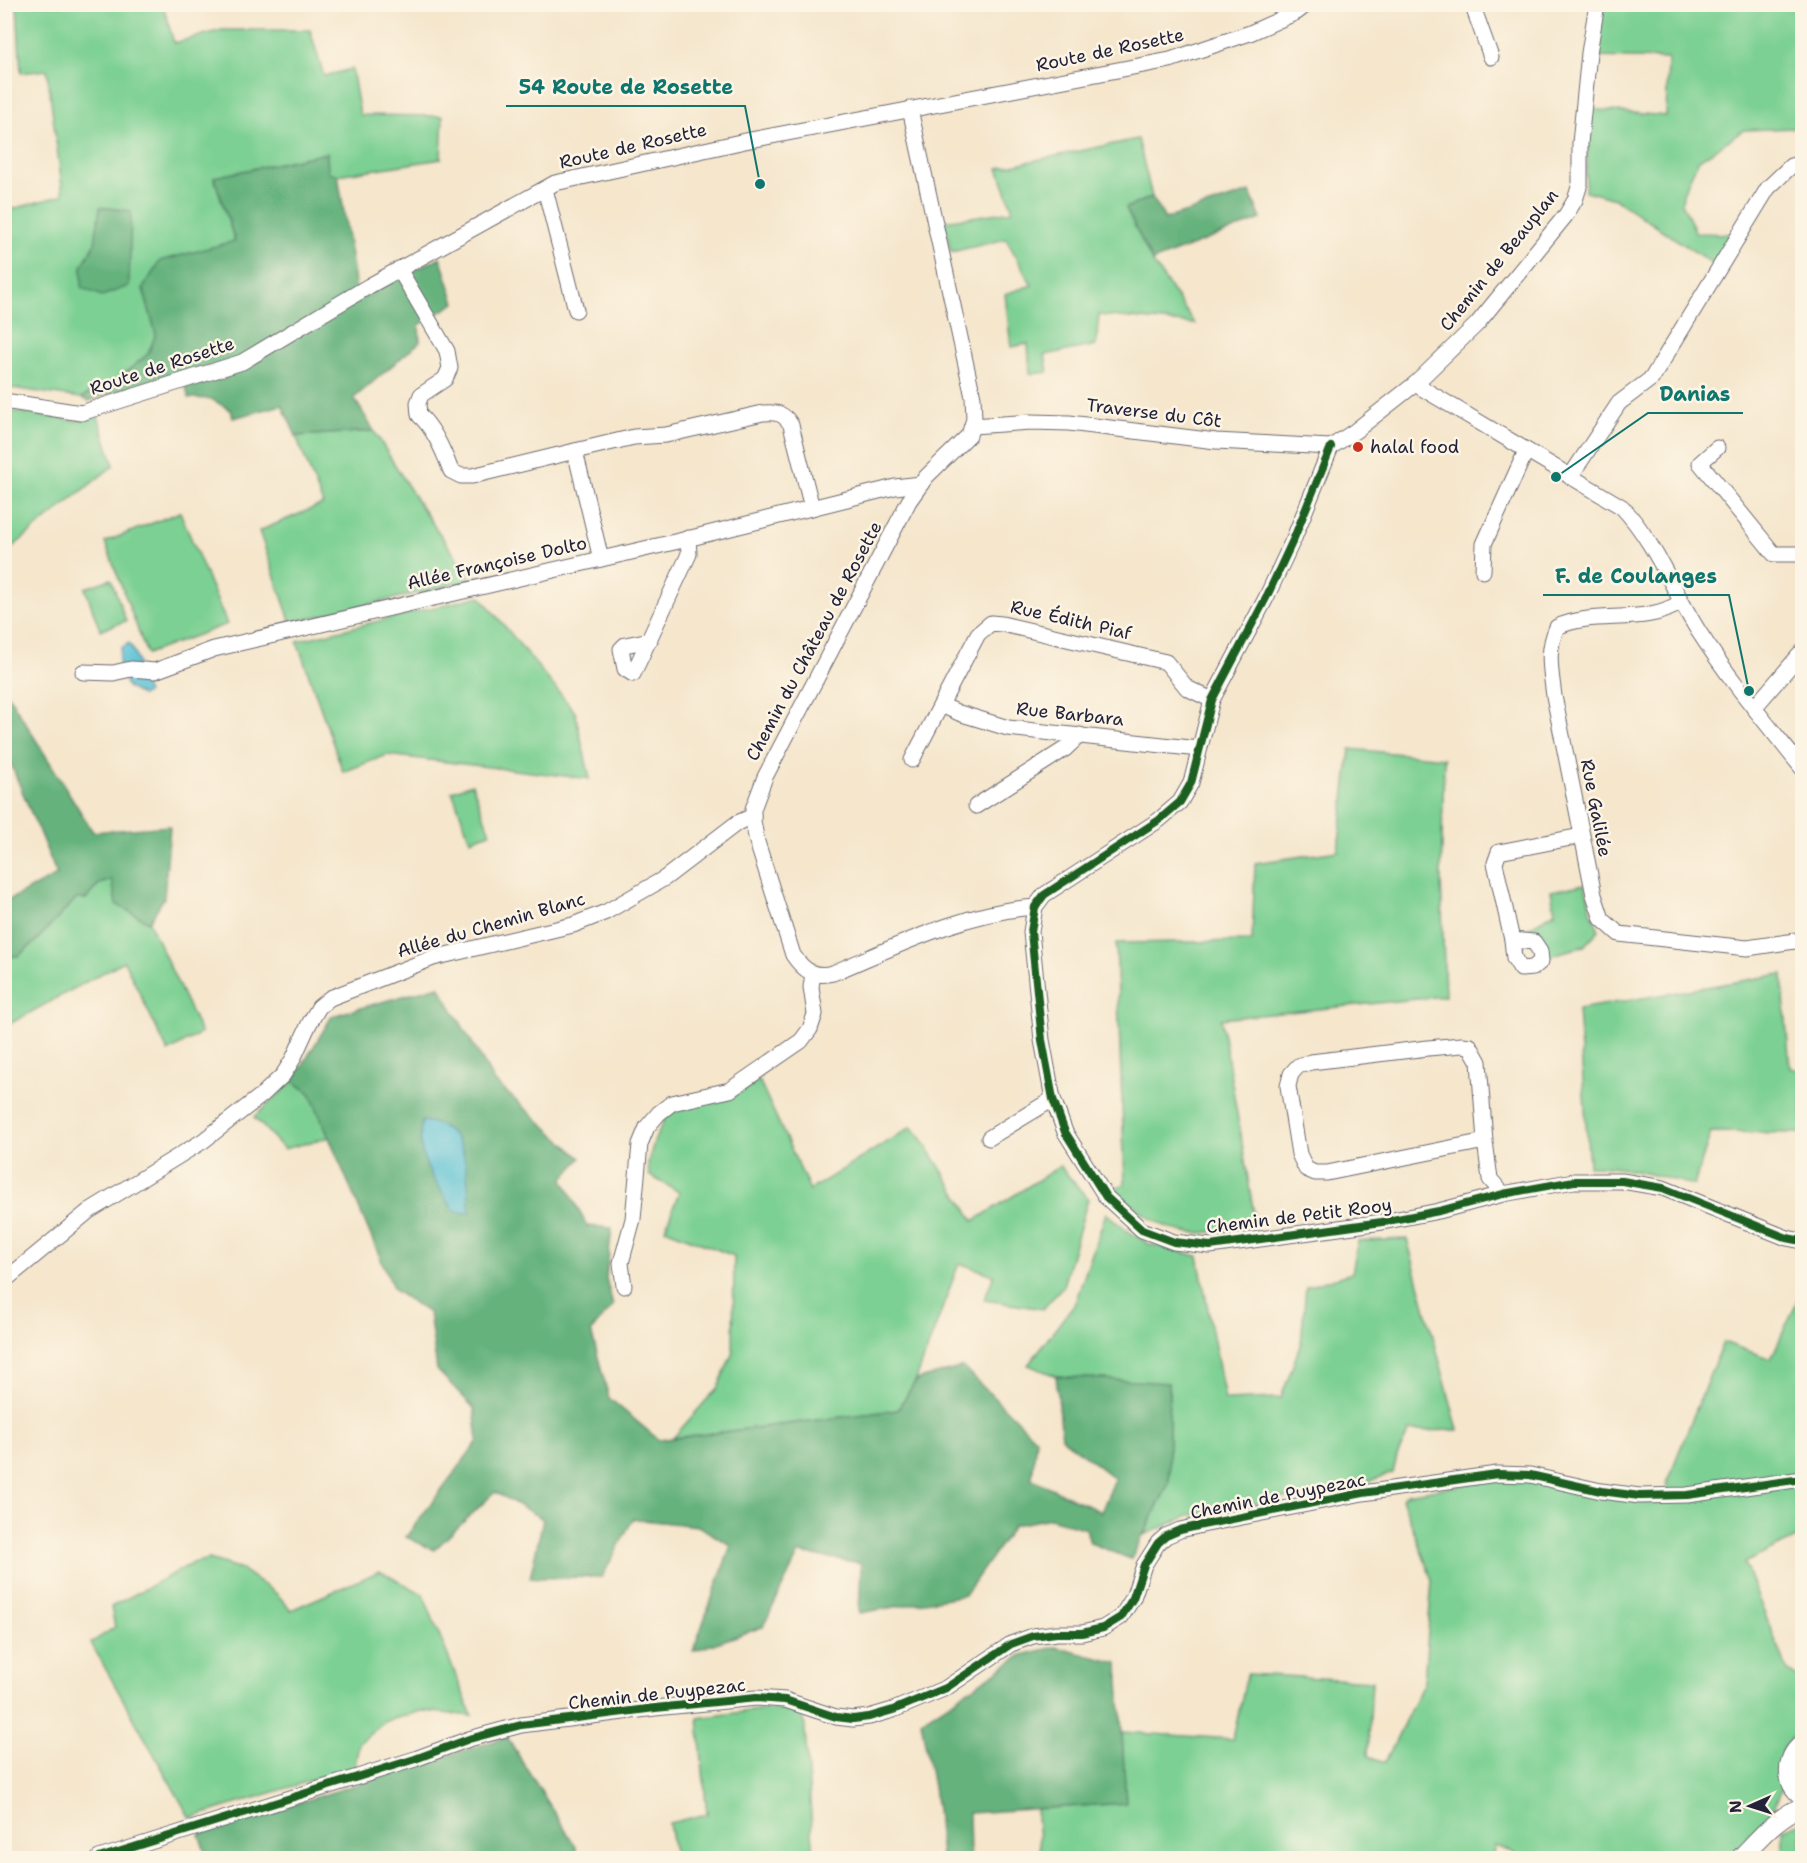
<svg xmlns="http://www.w3.org/2000/svg" width="1807" height="1863" viewBox="0 0 1807 1863" font-family="'Shantell Sans',sans-serif">
<style>
.green{fill:#7cd093;stroke:#4f7967;stroke-width:1.5}
.forest{fill:#65b27d;stroke:#446a5c;stroke-width:1.5}
.water{fill:#58c1d5;stroke:#3d7288;stroke-width:1.5}
.lines{fill:none;stroke-linecap:round;stroke-linejoin:round}
.minor-casing{stroke:#6c676e;stroke-width:17}
.major-casing{stroke:#6c676e;stroke-width:20}
.minor{stroke:#fff;stroke-width:15}
.major{stroke:#fff;stroke-width:18}
.cycleway-casing{stroke:#fcf5e5;stroke-width:11}
.cycleway{stroke:#1b5e20;stroke-width:8}
.poi-dot{fill:#c8321e;stroke:#fcf5e5;stroke-width:2}
.labels{text-anchor:middle;dominant-baseline:central;stroke-width:5;stroke-linejoin:round;paint-order:stroke}
.street-label{font-size:18px;fill:#22223b;stroke:#fcf5e5}
.poi-label{font-size:18px;fill:#22223b;stroke:#fcf5e5;text-anchor:start}
.leader{fill:none;stroke:#0f766e;stroke-width:2}
.callout-dot{fill:#0f766e;stroke:#fcf5e5;stroke-width:2}
.callout-label{font-size:20px;text-anchor:middle;font-weight:bold;fill:#0f766e;stroke:#fcf5e5;stroke-width:5;stroke-linejoin:round;paint-order:stroke}
</style>
<rect width="100%" height="100%" fill="#fcf5e5"/>
<filter id="ink" filterUnits="userSpaceOnUse"><feTurbulence type="fractalNoise" baseFrequency=".0167" numOctaves="2"/><feDisplacementMap in="SourceGraphic" scale="12" xChannelSelector="R" yChannelSelector="G"/><feConvolveMatrix kernelMatrix="1 2 1 2 8 2 1 2 1" color-interpolation-filters="sRGB"/></filter>
<filter id="wash" filterUnits="userSpaceOnUse"><feTurbulence type="fractalNoise" baseFrequency=".008" numOctaves="4" result="noise"/><feDisplacementMap in="SourceGraphic" scale="24" xChannelSelector="R" yChannelSelector="G"/><feGaussianBlur stdDeviation="1.35" result="paint"/><feColorMatrix in="noise" values="0 0 0 0 0 0 0 0 0 0 0 0 0 0 0 0 0 1.4 0 .05"/><feComposite in="paint" operator="in"/></filter>
<g filter="url(#wash)">
<rect width="100%" height="100%" fill="#f5e6cc"/>
<g class="green">
<polygon points="1682,4 1802,5 1802,150 1797,144 1796,128 1744,130 1698,161 1683,193 1682,203 1696,233 1732,234 1713,264 1615,199 1585,191 1590,109 1666,116 1668,59 1595,57 1603,8 1682,10"/>
<polygon points="17,5 163,5 174,43 222,30 310,30 324,76 352,69 360,115 443,116 441,159 338,175 327,172 327,153 214,177 235,241 143,288 156,334 148,354 120,377 81,398 5,387 5,211 63,195 47,70 21,73"/>
<polygon points="1138,139 1152,197 1126,208 1152,261 1195,324 1099,315 1096,345 1045,355 1048,372 1030,374 1028,344 1011,347 1005,294 1032,285 1006,239 951,252 944,221 1013,211 998,168"/>
<polygon points="5,410 77,421 98,417 114,465 5,553"/>
<polygon points="374,431 419,504 472,580 291,623 259,531 323,504 296,436"/>
<polygon points="180,512 227,624 147,654 105,542"/>
<polygon points="111,579 126,621 100,630 85,588"/>
<polygon points="480,596 575,712 590,779 387,755 343,772 297,641"/>
<path d="M1350,749L1444,758L1441,879L1445,996L1221,1019L1256,1226C1236,1228 1215,1233 1195,1233C1162,1233 1137,1209 1114,1189L1125,1184L1116,943L1252,941L1255,863L1338,851Z"/>
<polygon points="472,784 490,833 470,840 452,791"/>
<polygon points="113,879 116,904 149,922 201,1033 168,1052 124,961 6,1026 5,1023 5,957 18,956 34,943 76,899 86,899 99,884"/>
<polygon points="1585,884 1592,914 1599,930 1584,946 1545,957 1537,946 1519,933 1555,912 1551,891"/>
<path d="M1782,974L1790,1068L1802,1071V1137L1800,1133L1711,1132L1694,1185C1660,1177 1625,1166 1589,1166L1578,1009Z"/>
<polygon points="759,1080 810,1190 911,1127 920,1136 974,1221 1060,1166 1088,1199 1063,1286 1043,1309 984,1300 994,1275 959,1263 916,1380 898,1410 673,1438 718,1387 733,1352 734,1256 665,1229 679,1192 649,1175 648,1163 654,1142 664,1120 673,1112 691,1104 731,1097"/>
<polygon points="293,1081 310,1093 330,1137 284,1149 254,1117"/>
<polygon points="1106,1213 1126,1230 1149,1244 1198,1256 1225,1400 1281,1398 1301,1343 1306,1287 1352,1273 1358,1241 1407,1239 1458,1430 1409,1431 1397,1456 1393,1473 1360,1484 1188,1516 1144,1535 1169,1483 1169,1384 1056,1376 1028,1365 1075,1303"/>
<path d="M1802,1290V1540L1796,1538L1744,1563L1788,1671L1802,1680V1731C1767,1749 1790,1772 1779,1796C1769,1820 1748,1840 1730,1858H1528L1495,1846L1492,1858H1041L1036,1809L1125,1803L1122,1732L1233,1739L1247,1674L1372,1681L1368,1756L1385,1762L1424,1682L1432,1580L1402,1499L1407,1494L1486,1481H1529L1668,1501L1667,1482L1723,1342L1771,1359Z"/>
<polygon points="209,1559 241,1569 277,1594 291,1610 380,1571 423,1594 472,1716 422,1711 386,1721 359,1743 355,1767 190,1818 91,1643 115,1627 111,1607 193,1563"/>
<polygon points="765,1709 785,1710 804,1716 814,1858 675,1858 669,1823 707,1814 698,1718"/>
<polygon points="1802,1822 1802,1858 1783,1858 1783,1829"/>
</g>
<g class="forest">
<polygon points="327,153 328,172 338,175 358,300 440,257 455,303 419,325 420,342 354,398 374,431 296,436 282,405 233,418 231,410 211,399 189,398 181,371 89,401 81,398 120,377 148,354 156,334 143,288 160,261 235,241 214,177"/>
<polygon points="1250,192 1261,219 1152,261 1126,208 1152,197 1165,219"/>
<polygon points="100,207 131,211 129,286 102,296 82,288 82,266 95,243"/>
<polygon points="5,690 93,832 170,826 164,898 149,922 116,904 112,880 99,884 86,899 76,899 34,943 18,956 5,957 5,902 57,875 5,750"/>
<polygon points="439,986 495,1082 581,1158 563,1179 587,1226 612,1228 606,1278 613,1306 591,1331 609,1398 659,1440 898,1410 916,1380 963,1367 1036,1439 1032,1479 1101,1512 1115,1479 1062,1438 1056,1376 1169,1383 1169,1483 1131,1559 1090,1543 1086,1529 1051,1518 1014,1525 965,1595 859,1613 861,1563 799,1553 763,1627 693,1651 731,1545 698,1526 633,1519 602,1577 530,1578 543,1519 495,1492 434,1550 406,1537 478,1441 474,1408 437,1370 429,1313 394,1290 310,1093 293,1081 332,1016"/>
<polygon points="1055,1647 1118,1663 1126,1803 969,1813 970,1858 941,1858 937,1809 921,1721 1022,1655"/>
<polygon points="507,1737 576,1847 577,1858 207,1858 199,1834"/>
</g>
<g class="water">
<polygon points="129,643 134,651 139,666 120,667 119,659 121,648"/>
<polygon points="139,674 145,683 147,693 142,696 127,687 123,676"/>
<path d="M422,1121C472,1126 466,1173 470,1213L455,1212C436,1181 414,1160 422,1121Z"/>
</g>
</g>
<g filter="url(#ink)">
<g class="lines">
<defs>
<g id="minor">
<polyline points="1472,4 1491,57"/>
<path d="M910,109L973,397L974,419L969,435L926,477L909,501L765,777L753,809V821L757,842L793,955C804,971 814,978 833,973C897,946 964,912 1035,907"/>
<polyline points="545,189 576,310"/>
<path d="M399,269L447,351L450,368L445,379L421,395L418,403L419,415C434,428 444,452 451,471L461,476H472L575,451"/>
<path d="M1415,384L1622,507C1655,542 1673,591 1699,632C1730,680 1767,724 1802,768"/>
<polyline points="4,401 81,413 242,362 369,286 555,183 745,141 1170,60 1250,33 1297,12 1307,4"/>
<polyline points="972,426 1031,422 1069,423 1216,441 1331,447"/>
<polyline points="1331,447 1294,538 1266,598 1212,700 1191,783 1180,802 1159,820 1044,895 1035,907 1031,932 1042,1040 1053,1099 1065,1132 1106,1197 1142,1230 1174,1242 1210,1246 1382,1222 1439,1211 1503,1194 1574,1181 1622,1181 1663,1188 1787,1238 1802,1241"/>
<polyline points="1331,447 1355,431 1415,384 1477,324 1566,215 1575,200 1580,184 1580,143 1589,53 1597,4"/>
<polyline points="1717,448 1700,463 1774,554 1802,554"/>
<polyline points="1570,477 1619,403 1652,378 1768,188 1791,166 1802,163"/>
<path d="M601,559L575,451L634,437L666,435L763,413C777,412 784,413 791,425L812,508"/>
<polyline points="1483,571 1484,544 1526,451"/>
<path d="M1681,602C1644,627 1596,609 1557,627C1546,651 1551,671 1554,696L1594,895L1602,919L1619,934L1747,948L1802,940"/>
<polyline points="650,640 625,645 621,649 625,669 633,674 689,554 688,538"/>
<polyline points="83,672 113,673 131,669 155,671 214,649 683,540 895,487 921,484"/>
<polyline points="941,705 959,713 1008,728 1199,749"/>
<polyline points="1754,708 1802,652"/>
<polyline points="912,760 978,634 991,623 1002,624 1166,662 1187,688 1212,700"/>
<polyline points="976,806 1065,749 1080,735"/>
<polyline points="1512,940 1534,942 1540,951 1541,961 1533,968 1521,969 1514,958 1512,940 1495,863 1499,852 1581,836"/>
<polyline points="989,1138 1053,1099"/>
<polyline points="1485,1141 1327,1173 1315,1173 1306,1169 1299,1154 1288,1086 1291,1074 1298,1066 1311,1062 1428,1048 1462,1045 1470,1046 1479,1062 1485,1141 1490,1179 1503,1194"/>
<polyline points="4,1281 89,1211 203,1141 262,1095 283,1075 293,1059 309,1024 319,1007 330,998 433,958 573,925 606,912 665,878 737,823 753,816"/>
<polyline points="624,1286 621,1263 633,1219 640,1144 647,1127 659,1113 672,1103 730,1090 801,1041 810,1029 815,1014 811,987 813,974"/>
<polyline points="99,1858 415,1759 469,1739 521,1725 655,1708 756,1698 785,1700 836,1717 853,1719 869,1717 893,1710 946,1688 1011,1644 1033,1636 1056,1633 1082,1633 1103,1628 1121,1617 1133,1598 1144,1565 1158,1543 1166,1536 1180,1530 1202,1525 1363,1493 1497,1474 1530,1475 1601,1491 1640,1496 1687,1495 1802,1479"/>
</g>
<g id="major">
<path d="M1802,1744C1785,1758 1784,1783 1802,1796"/>
<path d="M1740,1858C1759,1839 1776,1817 1802,1807"/>
</g>
</defs>
<use href="#minor" class="minor-casing"/>
<use href="#major" class="major-casing"/>
<use href="#minor" class="minor"/>
<use href="#major" class="major"/>
<defs>
<g id="cycleway">
<polyline points="1331,447 1294,538 1266,598 1212,700 1191,783 1180,802 1159,820 1044,895 1035,907 1031,932 1042,1040 1053,1099 1065,1132 1106,1197 1142,1230 1174,1242 1210,1246 1382,1222 1439,1211 1503,1194 1574,1181 1622,1181 1663,1188 1787,1238 1802,1241"/>
<polyline points="99,1858 415,1759 469,1739 521,1725 655,1708 756,1698 785,1700 836,1717 853,1719 869,1717 893,1710 946,1688 1011,1644 1033,1636 1056,1633 1082,1633 1103,1628 1121,1617 1133,1598 1144,1565 1158,1543 1166,1536 1180,1530 1202,1525 1363,1493 1497,1474 1530,1475 1601,1491 1640,1496 1687,1495 1802,1479"/>
</g>
</defs>
<use href="#cycleway" class="cycleway-casing"/>
<use href="#cycleway" class="cycleway"/>
</g>
</g>
<circle class="poi-dot" cx="1358" cy="447" r="6"/>
<g class="labels">
<g class="street-label">
<text transform="translate(1110 50) rotate(-12)">Route de Rosette</text>
<text transform="translate(633 146) rotate(-13)">Route de Rosette</text>
<text transform="translate(1499 260) rotate(-51)">Chemin de Beauplan</text>
<text transform="translate(162 366) rotate(-18)">Route de Rosette</text>
<text transform="translate(1154 413) rotate(7)">Traverse du Côt</text>
<text transform="translate(497 563) rotate(-13)">Allée Françoise Dolto</text>
<text transform="translate(1071 620) rotate(13)">Rue Édith Piaf</text>
<text transform="translate(814 641) rotate(-62)">Chemin du Château de Rosette</text>
<text transform="translate(1070 714) rotate(6)">Rue Barbara</text>
<text transform="translate(1596 808) rotate(79)">Rue Galilée</text>
<text transform="translate(491 925) rotate(-16)">Allée du Chemin Blanc</text>
<text transform="translate(1299 1216) rotate(-7)">Chemin de Petit Rooy</text>
<text transform="translate(1278 1496) rotate(-11)">Chemin de Puypezac</text>
<text transform="translate(657 1694) rotate(-6)">Chemin de Puypezac</text>
</g>
<g class="poi-label">
<text x="1370" y="447">halal food</text>
</g>
</g>
<path class="leader" d="M760 184L745 106H506M1556 477L1648 413H1743M1749 691L1729 595H1543"/>
<g class="callout-dot">
<circle cx="760" cy="184" r="6"/>
<circle cx="1556" cy="477" r="6"/>
<circle cx="1749" cy="691" r="6"/>
</g>
<g class="callout-label">
<text x="626" y="94">54 Route de Rosette</text>
<text x="1695" y="401">Danias</text>
<text x="1636" y="583">F. de Coulanges</text>
</g>
<rect width="1807" height="1863" fill="none" stroke="#fcf5e5" stroke-width="24"/>
<g transform="translate(1750 1806) rotate(267)" stroke="#fcf5e5" stroke-width="4.5" paint-order="stroke">
<path d="M0-4.5L10 22L0 15L-10 22Z" fill="#22223b"/>
<text y="-9" font-size="16" font-weight="bold" text-anchor="middle" fill="#22223b">N</text>
</g>
</svg>
